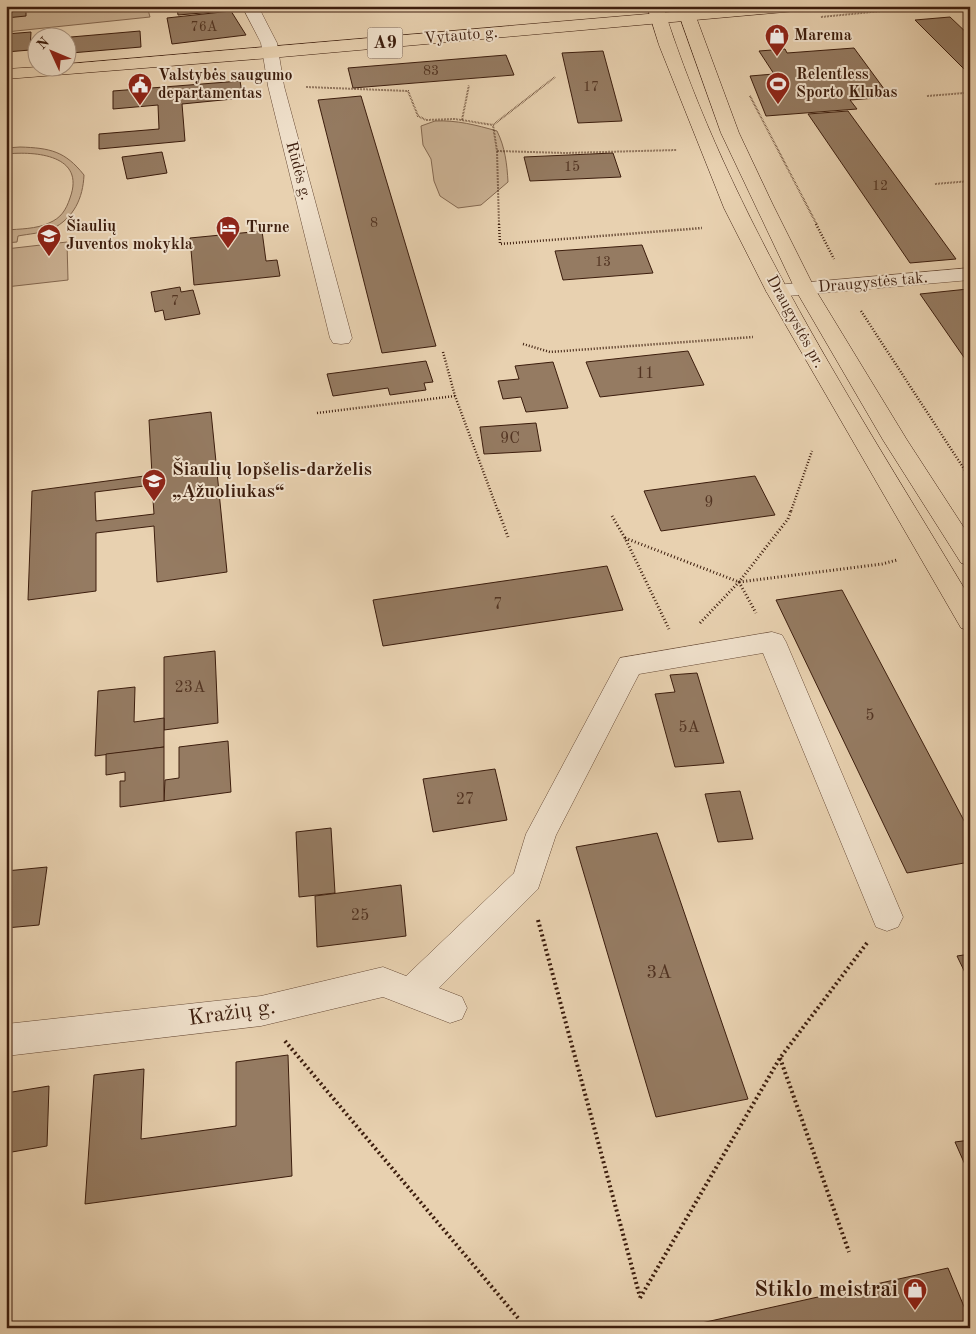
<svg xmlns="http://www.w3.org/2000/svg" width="976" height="1334" viewBox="0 0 976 1334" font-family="'Old Standard TT',serif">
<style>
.green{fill:#cbb294;stroke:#846850}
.building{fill:#957b62;stroke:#3c1d0d;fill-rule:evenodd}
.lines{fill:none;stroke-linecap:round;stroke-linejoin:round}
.minor-casing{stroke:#674a36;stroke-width:1}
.major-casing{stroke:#3c1d0d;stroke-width:1}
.highway-casing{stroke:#3c1d0d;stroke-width:1}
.path-far3{stroke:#3c1d0d;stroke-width:2;stroke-dasharray:0.5 1;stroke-linecap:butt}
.path-far2{stroke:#3c1d0d;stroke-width:2.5;stroke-dasharray:1 2;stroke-linecap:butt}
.path-far1{stroke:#3c1d0d;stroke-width:3;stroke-dasharray:1 2.5;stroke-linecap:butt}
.path{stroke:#3c1d0d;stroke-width:4;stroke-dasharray:2 3;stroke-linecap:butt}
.minor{fill:#f0e1cc;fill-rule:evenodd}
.major{fill:#e8d1b0;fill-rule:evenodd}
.highway{fill:#e8d1b0;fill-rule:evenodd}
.labels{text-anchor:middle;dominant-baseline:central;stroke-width:4;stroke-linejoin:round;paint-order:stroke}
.far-number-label{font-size:14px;fill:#523422}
.far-street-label{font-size:16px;fill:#3c1d0d;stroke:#f0e1cc}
.far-poi-label{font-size:16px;font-weight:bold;fill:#3c1d0d;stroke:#f0e1cc;text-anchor:start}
.number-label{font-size:16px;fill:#523422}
.shield{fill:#f0e1cc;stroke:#725846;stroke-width:1}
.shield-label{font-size:18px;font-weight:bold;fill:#3c1d0d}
.poi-label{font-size:19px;font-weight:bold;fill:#3c1d0d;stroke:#f0e1cc;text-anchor:start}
.near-number-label{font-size:19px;fill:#523422}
.near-street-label{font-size:22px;fill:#3c1d0d;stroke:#f0e1cc}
.near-poi-label{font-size:22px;font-weight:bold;fill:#3c1d0d;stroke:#f0e1cc;text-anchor:end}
</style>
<rect width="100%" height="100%" fill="#e8d1b0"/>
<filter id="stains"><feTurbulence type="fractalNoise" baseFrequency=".004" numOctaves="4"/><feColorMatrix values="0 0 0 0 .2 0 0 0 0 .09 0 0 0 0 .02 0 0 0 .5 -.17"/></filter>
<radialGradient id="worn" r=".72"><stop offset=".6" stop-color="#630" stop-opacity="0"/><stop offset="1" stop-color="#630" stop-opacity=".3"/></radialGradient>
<g class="green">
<polygon points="6,6 147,6 150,17 6,32"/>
<path d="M435,121C457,120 476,125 497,131C505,147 507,164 508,182L481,205L458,208L440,196L434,181L431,159L423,145L421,126Z"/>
<path d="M20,147C50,148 65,151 84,175C83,198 74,218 52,229C43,233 28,234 18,236L17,242L6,243V230C19,229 37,229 49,223C61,218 66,210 70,198C86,155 36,151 6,154V148Z"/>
<polygon points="67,242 68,280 6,287 6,249"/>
</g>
<g class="building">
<polygon points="198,6 225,6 226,11 178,15 177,8"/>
<polygon points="519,6 578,6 521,11"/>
<polygon points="26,8 26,16 6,18 6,10"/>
<polygon points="231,11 246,35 172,44 167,18"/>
<polygon points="950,17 970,36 970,75 915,20"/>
<polygon points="140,31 141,47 71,53 71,37"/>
<polygon points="31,32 30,50 6,52 6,34"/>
<polygon points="854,48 890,97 850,100 857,109 766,116 750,76 774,74 759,51 785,49 787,53"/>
<polygon points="603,51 622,121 578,123 562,53"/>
<polygon points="506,55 514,75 353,88 348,68"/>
<polygon points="240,81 243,98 182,104 185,141 99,149 99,134 159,129 158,105 113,109 113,91"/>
<polygon points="361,96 436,346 382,353 318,100"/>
<polygon points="848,111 956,259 910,263 808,114"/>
<polygon points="162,152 167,173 127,179 122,157"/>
<polygon points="613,153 621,177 530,181 524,157"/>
<polygon points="262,231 266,261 277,260 280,276 194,285 190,238"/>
<polygon points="642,245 653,273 563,280 555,251"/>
<polygon points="180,287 181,292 193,290 200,314 165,320 163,310 155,312 151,292"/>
<polygon points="968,289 970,291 970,366 920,294"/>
<polygon points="688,351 704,385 600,397 586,362"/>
<polygon points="426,361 433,382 424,383 426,390 390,395 388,388 333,396 327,374"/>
<polygon points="553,362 568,408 526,412 521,397 503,399 498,381 519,379 515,366"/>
<path d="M211,412L227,572L157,582L154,526L96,533V591L28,600L32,491L152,475L149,420ZM152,485L154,514L96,521L95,492Z"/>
<polygon points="536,423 541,451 484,454 480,427"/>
<polygon points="755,476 775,515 661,531 644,491"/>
<polygon points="607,566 623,610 383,646 373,600"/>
<polygon points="842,590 970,832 970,862 907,873 776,600"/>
<polygon points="215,651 218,723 164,730 164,657"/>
<polygon points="697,673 724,763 675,767 655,694 675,692 670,675"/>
<polygon points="135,687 134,722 164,718 164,747 95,756 98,691"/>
<polygon points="228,741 231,792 164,801 165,780 179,778 179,747"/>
<polygon points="164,747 164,801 120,807 120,781 125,781 125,772 106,775 106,754"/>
<polygon points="495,769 507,820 433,832 423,779"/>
<polygon points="740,791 753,839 718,842 705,794"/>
<polygon points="331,828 335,893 299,897 296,832"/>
<polygon points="657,833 748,1099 656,1117 576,847"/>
<polygon points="47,867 39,925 6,928 6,871"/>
<polygon points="401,885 406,936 317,947 315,896"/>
<polygon points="970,954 970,983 957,956"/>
<polygon points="288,1055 292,1176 85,1204 94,1075 144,1069 141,1139 236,1126 236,1062"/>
<polygon points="49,1086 47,1146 6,1153 6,1093"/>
<polygon points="970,1140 970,1176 955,1142"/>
<polygon points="948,1268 970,1321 970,1328 679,1328"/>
</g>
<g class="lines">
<defs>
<g id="minor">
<polygon points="242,6 258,6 277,43 284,86 352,338 349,343 341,344 333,343 330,338 268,86 261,43"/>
<polygon points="970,268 970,280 776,297 769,295 766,291 769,287 776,285"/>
<polygon points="772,632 782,635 786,642 903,917 898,927 887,931 876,927 763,653 639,674 556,835 538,889 439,988 462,997 467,1008 462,1019 450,1023 383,997 261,1026 6,1056 6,1024 261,996 383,967 406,976 514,873 526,834 620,658"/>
</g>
<g id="major">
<path d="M647,6H663C731,220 856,407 970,598V631L961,628L766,291L724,208L659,45Z"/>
<polygon points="676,6 692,6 739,133 773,205 815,289 907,440 970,537 970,566 961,563 883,440 795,289 721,133"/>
</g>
<polygon id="highway" points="741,6 804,6 801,9 796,11 270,58 6,79 6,69 38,67 68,68 68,64"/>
</defs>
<use href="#minor" class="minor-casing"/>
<use href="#major" class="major-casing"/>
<use href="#highway" class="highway-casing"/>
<g class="path-far3">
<polyline points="957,6 970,11"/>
<polyline points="821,17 932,6"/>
<polyline points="306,87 408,91 418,116 426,120 455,119 493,125"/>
<polyline points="750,96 817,225"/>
<polyline points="927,96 964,93"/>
<polyline points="462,120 469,85"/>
<polyline points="497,151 565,153 677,150"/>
<polyline points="935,184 970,181"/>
<polyline points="499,225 497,151 493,125 555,77"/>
</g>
<g class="path-far2">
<polyline points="499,224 500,244 702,228"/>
<polyline points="816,224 834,259"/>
<polyline points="861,311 970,478"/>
<polyline points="523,344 550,352 753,337"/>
<polyline points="443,352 455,396 498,511"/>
<polyline points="317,413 455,396"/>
<polyline points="791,511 812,451"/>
</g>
<g class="path-far1">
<polyline points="498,510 508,537"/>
<polyline points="612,516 625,538 669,629"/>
<polyline points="625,538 739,582 882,564 897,560"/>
<polyline points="739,582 756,613"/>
<polyline points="700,623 739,582 788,519 791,510"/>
</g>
<g class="path">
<polyline points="538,920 640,1297"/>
<polyline points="285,1041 518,1318"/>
<polyline points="780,1058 849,1252"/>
<polyline points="640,1298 780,1058 867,943"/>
</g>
<use href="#minor" class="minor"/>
<use href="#major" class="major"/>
<use href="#highway" class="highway"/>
</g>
<defs>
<symbol id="shop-pin" viewBox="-11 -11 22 30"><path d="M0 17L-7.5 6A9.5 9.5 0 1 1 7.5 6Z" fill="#8f2418" stroke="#f0e1cc"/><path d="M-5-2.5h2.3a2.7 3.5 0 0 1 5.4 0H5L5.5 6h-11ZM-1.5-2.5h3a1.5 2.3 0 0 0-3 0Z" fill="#fff"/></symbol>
<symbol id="stadium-pin" viewBox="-11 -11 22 30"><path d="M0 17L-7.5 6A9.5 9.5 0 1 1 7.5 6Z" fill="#8f2418" stroke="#f0e1cc"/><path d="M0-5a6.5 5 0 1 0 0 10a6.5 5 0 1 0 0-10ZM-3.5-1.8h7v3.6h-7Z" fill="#fff"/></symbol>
<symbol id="civic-pin" viewBox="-11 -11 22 30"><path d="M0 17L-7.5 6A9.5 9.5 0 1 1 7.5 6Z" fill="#8f2418" stroke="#f0e1cc"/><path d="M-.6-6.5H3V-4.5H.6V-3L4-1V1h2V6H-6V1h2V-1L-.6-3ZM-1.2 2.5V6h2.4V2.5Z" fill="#fff"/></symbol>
<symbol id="hotel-pin" viewBox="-11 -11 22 30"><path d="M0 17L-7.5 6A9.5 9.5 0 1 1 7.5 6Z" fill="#8f2418" stroke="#f0e1cc"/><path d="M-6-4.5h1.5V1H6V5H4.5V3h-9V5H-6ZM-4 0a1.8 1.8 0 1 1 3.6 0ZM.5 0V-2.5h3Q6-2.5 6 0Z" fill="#fff"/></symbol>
<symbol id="school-pin" viewBox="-11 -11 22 30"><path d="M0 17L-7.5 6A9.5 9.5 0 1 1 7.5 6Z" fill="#8f2418" stroke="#f0e1cc"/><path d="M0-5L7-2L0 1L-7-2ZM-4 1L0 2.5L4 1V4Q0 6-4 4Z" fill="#fff"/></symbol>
</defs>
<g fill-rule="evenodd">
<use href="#shop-pin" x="763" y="22" width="28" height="38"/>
<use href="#stadium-pin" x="764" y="70" width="28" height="38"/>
<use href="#civic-pin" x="126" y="71" width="28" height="38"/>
<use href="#hotel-pin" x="214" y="214" width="28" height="38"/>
<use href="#school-pin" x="35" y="222" width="28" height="38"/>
<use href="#school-pin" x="140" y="467" width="28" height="38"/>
<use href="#shop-pin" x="901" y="1276" width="28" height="38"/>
</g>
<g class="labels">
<g class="far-number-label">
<text x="204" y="27">76A</text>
<text x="431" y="71">83</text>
<text x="591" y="87">17</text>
<text x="572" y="167">15</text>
<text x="880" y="186">12</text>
<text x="374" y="223">8</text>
<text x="603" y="262">13</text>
<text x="175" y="301">7</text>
</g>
<g class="far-street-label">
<text transform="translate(461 36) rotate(-5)">Vytauto g.</text>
<text transform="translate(298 171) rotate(75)">Rūdės g.</text>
<text transform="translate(873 283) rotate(-5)">Draugystės tak.</text>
<text transform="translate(795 322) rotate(61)">Draugystės pr.</text>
</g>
<g class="far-poi-label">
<text x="794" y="36">Marema</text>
<text x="796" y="75">Relentless<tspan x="796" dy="18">Sporto Klubas</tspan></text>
<text x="158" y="76">Valstybės saugumo<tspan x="158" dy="18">departamentas</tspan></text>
<text x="66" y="227">Šiaulių<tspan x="66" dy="18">Juventos mokykla</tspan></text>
<text x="246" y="228">Turne</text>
</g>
<g class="number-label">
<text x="645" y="374">11</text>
<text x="510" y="439">9C</text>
<text x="709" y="503">9</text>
<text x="498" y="605">7</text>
<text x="190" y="688">23A</text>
<text x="870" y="716">5</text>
<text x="689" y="728">5A</text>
<text x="465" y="800">27</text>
<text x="360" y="916">25</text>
</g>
<rect class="shield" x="367.5" y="27.5" width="35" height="31" rx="4"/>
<g class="shield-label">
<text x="385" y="43">A9</text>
</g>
<g class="poi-label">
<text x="172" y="470">Šiaulių lopšelis-darželis<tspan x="172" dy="22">„Ąžuoliukas“</tspan></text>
</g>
<g class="near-number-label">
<text x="659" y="973">3A</text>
</g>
<g class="near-street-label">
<text transform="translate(232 1013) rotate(-8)">Kražių g.</text>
</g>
<g class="near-poi-label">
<text x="898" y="1290">Stiklo meistrai</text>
</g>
</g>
<rect width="976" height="1334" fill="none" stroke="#e8d1b0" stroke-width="25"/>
<rect x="8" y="8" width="961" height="1319" fill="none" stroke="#3c1d0d" stroke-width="2.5"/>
<rect x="12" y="12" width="951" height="1309" fill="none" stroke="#3c1d0d"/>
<g transform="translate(52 52) rotate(314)"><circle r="24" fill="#f0e1cc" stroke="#a89380"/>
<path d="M0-4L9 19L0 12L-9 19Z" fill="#8f2418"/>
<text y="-8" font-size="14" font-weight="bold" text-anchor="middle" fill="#3c1d0d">N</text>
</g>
<rect width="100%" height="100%" filter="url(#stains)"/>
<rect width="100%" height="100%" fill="url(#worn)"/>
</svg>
